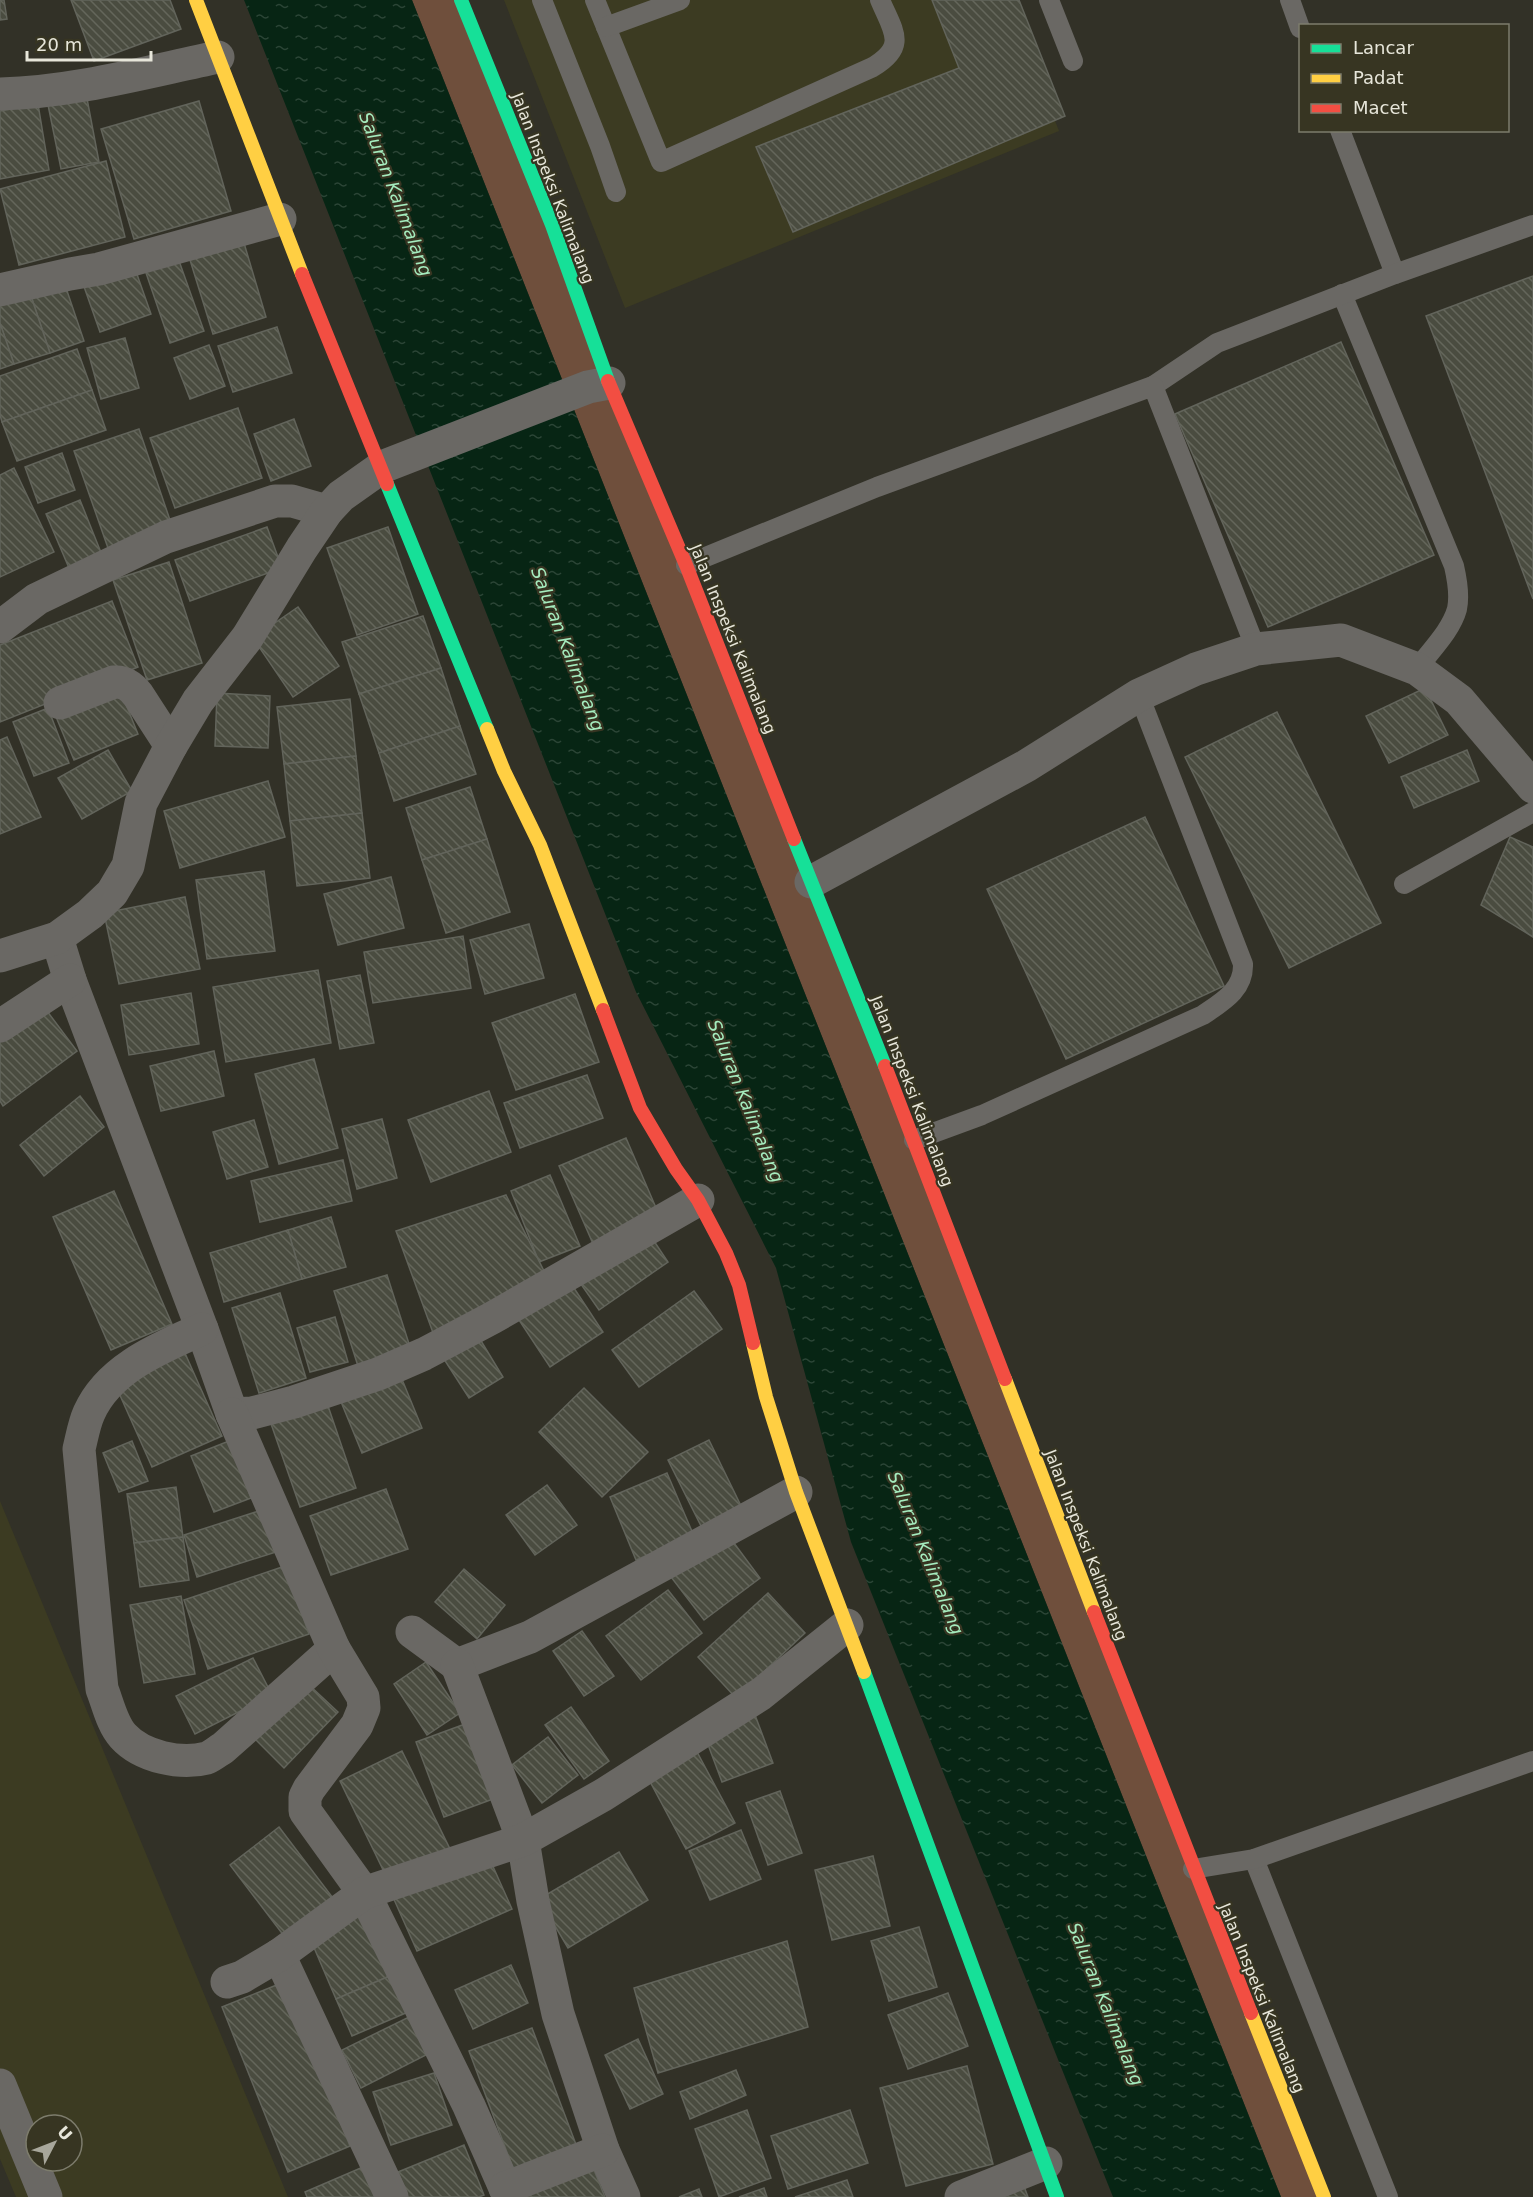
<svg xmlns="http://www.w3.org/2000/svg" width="1533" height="2197" viewBox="0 0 1533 2197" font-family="'DejaVu Sans',sans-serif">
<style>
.built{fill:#3c3b22;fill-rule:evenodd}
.green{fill:#6f4f3c}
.water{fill:url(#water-ripples)}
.building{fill:url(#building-back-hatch);stroke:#62645b;stroke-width:1.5}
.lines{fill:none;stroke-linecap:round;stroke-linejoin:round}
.lane{stroke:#6a6864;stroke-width:20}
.street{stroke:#6a6864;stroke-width:33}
.fast{stroke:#16e098;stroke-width:14}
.slow{stroke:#ffcf43;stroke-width:14}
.jam{stroke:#f24e42;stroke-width:14}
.labels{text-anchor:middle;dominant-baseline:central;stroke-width:4.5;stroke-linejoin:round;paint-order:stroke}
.street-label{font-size:16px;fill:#e7e6da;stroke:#373522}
.water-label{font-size:18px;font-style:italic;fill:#a5ecbe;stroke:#373522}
</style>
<defs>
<pattern id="water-ripples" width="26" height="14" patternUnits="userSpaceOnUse" patternTransform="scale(1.5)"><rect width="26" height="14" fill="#072514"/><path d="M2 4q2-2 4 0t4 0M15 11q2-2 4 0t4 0" fill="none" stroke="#2b4536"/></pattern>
<pattern id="building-back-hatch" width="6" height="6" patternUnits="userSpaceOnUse" patternTransform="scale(1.5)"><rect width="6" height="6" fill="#4a4c40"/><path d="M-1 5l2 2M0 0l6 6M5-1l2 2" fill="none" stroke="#64665b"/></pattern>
</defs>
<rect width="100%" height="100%" fill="#323127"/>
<g class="built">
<polygon points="504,0 1008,0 1059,131 625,308"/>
<path d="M0,1501L288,2197H16L0,2159ZM36,2125H72V2161H36Z"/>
</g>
<polygon class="green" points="412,0 461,0 1325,2197 1281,2197"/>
<polygon class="water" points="244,0 412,0 1281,2197 1113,2197 851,1542 776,1268 636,992"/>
<g class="building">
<polygon points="0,0 4,0 7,19 0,20"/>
<polygon points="71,0 170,0 181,29 94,61"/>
<polygon points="932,0 1019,0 1065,116 793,232 756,147 959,68"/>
<polygon points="85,88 99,162 61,169 46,95"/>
<polygon points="199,101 231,211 134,239 101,129"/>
<polygon points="38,104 49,170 0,179 0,111"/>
<polygon points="106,161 125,237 19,265 0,189"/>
<polygon points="244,243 266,317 213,334 190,260"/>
<polygon points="178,258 204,331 170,343 145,270"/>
<polygon points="133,263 151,314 100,332 82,281"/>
<polygon points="1533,276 1533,599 1426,316"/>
<polygon points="63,279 84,341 50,353 29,290"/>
<polygon points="29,290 50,353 14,364 0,323 0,299"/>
<polygon points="0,323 14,364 0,369"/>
<polygon points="277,327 292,373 233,392 218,346"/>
<polygon points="125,338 139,388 101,399 87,348"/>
<polygon points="1341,342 1434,555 1268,627 1175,414"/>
<polygon points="209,345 225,386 190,399 174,358"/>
<polygon points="77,349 92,390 2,422 0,415 0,376"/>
<polygon points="92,390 106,430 17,461 2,422"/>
<polygon points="238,408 262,478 175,508 150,438"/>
<polygon points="294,419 311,466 271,481 254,434"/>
<polygon points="139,429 172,526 108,548 74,451"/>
<polygon points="62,453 75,490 38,503 25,467"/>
<polygon points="14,468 54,552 0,577 0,475"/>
<polygon points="80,500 102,555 69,568 46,514"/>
<polygon points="267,527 282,568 190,601 175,560"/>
<polygon points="388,527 418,614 357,635 327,548"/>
<polygon points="169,562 202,663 147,680 113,580"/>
<polygon points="112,601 138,667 0,722 0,645"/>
<polygon points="298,607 339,666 293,697 253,638"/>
<polygon points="423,616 441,668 359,694 342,642"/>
<polygon points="441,668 460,726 379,753 359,694"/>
<polygon points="119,687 138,734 74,760 54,712"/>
<polygon points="1425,688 1448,735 1389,763 1366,716"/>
<polygon points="217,693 270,696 268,748 215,746"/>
<polygon points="350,699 356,756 284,764 277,707"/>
<polygon points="48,708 69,763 34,776 13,722"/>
<polygon points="1277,712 1381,923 1289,968 1185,757"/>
<polygon points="460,726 476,774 394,801 379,753"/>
<polygon points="7,737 41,817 0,834 0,740"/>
<polygon points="108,750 132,791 82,819 58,778"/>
<polygon points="1467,750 1479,781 1414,808 1401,777"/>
<polygon points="356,756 362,813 290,821 284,764"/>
<polygon points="268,781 285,837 180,868 164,811"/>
<polygon points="470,787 487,839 422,860 406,808"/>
<polygon points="362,813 370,878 297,886 290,821"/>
<polygon points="1145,817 1224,986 1066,1059 987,889"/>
<polygon points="1510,837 1533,847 1533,937 1481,905"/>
<polygon points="487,839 510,912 446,933 422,860"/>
<polygon points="264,871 275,951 207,959 196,880"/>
<polygon points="391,877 404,928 338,945 324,894"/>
<polygon points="185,897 200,969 119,984 104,913"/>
<polygon points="529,924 544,978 485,994 470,940"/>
<polygon points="463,936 471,988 373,1003 364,952"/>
<polygon points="318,970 331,1043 226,1062 213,987"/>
<polygon points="360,975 374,1043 340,1049 327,981"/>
<polygon points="191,993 199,1044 129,1055 121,1005"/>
<polygon points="575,994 599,1062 516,1090 492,1023"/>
<polygon points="44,1007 77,1051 3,1106 0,1101 0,1039"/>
<polygon points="214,1051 224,1096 161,1111 150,1066"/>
<polygon points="314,1059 338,1148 279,1164 255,1074"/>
<polygon points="587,1075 603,1118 520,1148 504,1103"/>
<polygon points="489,1091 511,1152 431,1182 408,1120"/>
<polygon points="80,1096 104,1127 44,1176 20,1145"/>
<polygon points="382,1119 397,1178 357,1189 342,1129"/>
<polygon points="254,1120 268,1167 227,1179 213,1132"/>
<polygon points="626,1138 660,1217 594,1246 559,1166"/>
<polygon points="343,1160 352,1201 260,1222 251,1181"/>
<polygon points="550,1175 580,1246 539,1262 511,1191"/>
<polygon points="114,1191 172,1324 111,1350 53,1217"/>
<polygon points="506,1195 549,1281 436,1341 396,1231"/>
<polygon points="331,1217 346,1267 302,1279 288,1230"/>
<polygon points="288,1230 302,1279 224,1302 210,1253"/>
<polygon points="648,1232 668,1262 599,1310 578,1280"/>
<polygon points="387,1275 411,1350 358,1366 334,1291"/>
<polygon points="570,1282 603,1332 550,1367 517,1317"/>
<polygon points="694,1291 722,1329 639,1387 612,1350"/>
<polygon points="280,1293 306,1378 259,1393 232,1308"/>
<polygon points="335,1317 348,1362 310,1372 297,1328"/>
<polygon points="475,1331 503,1377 469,1398 440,1353"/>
<polygon points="184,1351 222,1436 152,1467 114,1382"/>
<polygon points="399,1372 422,1428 362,1453 339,1397"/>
<polygon points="584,1388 648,1452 602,1497 539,1432"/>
<polygon points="326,1400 356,1488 300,1507 269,1418"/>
<polygon points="709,1440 742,1508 702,1528 668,1460"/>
<polygon points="132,1441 148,1481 119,1492 103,1453"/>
<polygon points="229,1441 251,1498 214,1512 191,1456"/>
<polygon points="667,1473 694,1536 636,1560 610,1497"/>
<polygon points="547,1485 577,1525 535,1555 506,1515"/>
<polygon points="176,1487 183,1537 134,1543 127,1494"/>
<polygon points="386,1489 408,1549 331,1575 310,1516"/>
<polygon points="265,1509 279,1551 197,1577 184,1535"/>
<polygon points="728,1535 760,1578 704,1620 671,1577"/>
<polygon points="183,1537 189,1580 140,1587 134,1543"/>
<polygon points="285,1566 309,1634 208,1669 184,1600"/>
<polygon points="464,1569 505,1605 477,1639 435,1602"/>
<polygon points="668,1590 702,1633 641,1680 606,1636"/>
<polygon points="768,1593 805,1633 736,1698 698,1657"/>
<polygon points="181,1596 195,1674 144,1683 130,1605"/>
<polygon points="582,1631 614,1676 584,1696 553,1651"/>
<polygon points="253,1658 272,1695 195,1734 176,1696"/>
<polygon points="426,1662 460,1713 427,1735 394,1684"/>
<polygon points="307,1683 338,1712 284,1768 254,1738"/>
<polygon points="571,1707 609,1761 584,1779 545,1725"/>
<polygon points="755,1715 773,1763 722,1782 704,1734"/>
<polygon points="465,1724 493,1799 444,1817 416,1742"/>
<polygon points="548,1737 578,1775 542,1803 512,1765"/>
<polygon points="696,1750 735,1823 686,1849 647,1776"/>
<polygon points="402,1751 451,1851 388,1880 340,1781"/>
<polygon points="780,1791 802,1853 768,1865 746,1803"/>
<polygon points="279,1827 333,1898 284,1936 230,1865"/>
<polygon points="741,1830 761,1879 710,1900 689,1851"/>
<polygon points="619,1852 648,1900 568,1948 539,1899"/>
<polygon points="487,1853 512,1909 417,1951 392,1895"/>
<polygon points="873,1856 890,1926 832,1940 815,1870"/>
<polygon points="365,1912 392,1975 336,1999 309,1936"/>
<polygon points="919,1927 937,1987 889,2001 871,1941"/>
<polygon points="787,1941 808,2027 658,2073 634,1988"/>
<polygon points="511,1965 528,2003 473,2029 455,1990"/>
<polygon points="392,1975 408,2012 352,2036 336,1999"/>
<polygon points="284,1982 350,2146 288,2172 222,2007"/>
<polygon points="948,1993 968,2046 908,2069 888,2015"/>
<polygon points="409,2017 428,2054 361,2088 342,2050"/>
<polygon points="532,2028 580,2155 517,2179 469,2051"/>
<polygon points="638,2039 663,2094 630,2109 605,2055"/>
<polygon points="967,2066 993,2164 906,2186 880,2088"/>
<polygon points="736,2070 746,2095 690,2119 680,2092"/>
<polygon points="434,2073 452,2125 391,2145 373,2092"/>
<polygon points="747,2110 771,2178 719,2197 695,2129"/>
<polygon points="850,2110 868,2163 788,2189 771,2136"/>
<polygon points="464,2145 484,2195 479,2197 408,2197 398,2172"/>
<polygon points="592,2165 605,2197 519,2197"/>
<polygon points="363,2167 376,2197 307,2197 305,2192"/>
<polygon points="847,2180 853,2197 795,2197"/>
<polygon points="1022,2181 1028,2197 977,2197"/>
<polygon points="764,2188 767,2197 739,2197"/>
<polygon points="699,2189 702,2197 679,2197"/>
</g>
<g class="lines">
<g class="lane">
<polyline points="542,0 600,146 616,192"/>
<path d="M595,0L661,162L873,67C908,46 893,31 880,0"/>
<polyline points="1049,0 1073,61"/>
<polyline points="1290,0 1300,28"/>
<polyline points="606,27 680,0"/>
<polyline points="1340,130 1395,274"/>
<path d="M1342,294L1454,566C1457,579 1460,595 1457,609C1451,631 1430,651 1417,669"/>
<polyline points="1153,386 1217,343 1395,274 1533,225"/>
<polyline points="686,565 877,487 1153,386 1256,649"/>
<polyline points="1404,884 1533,812"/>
<path d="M914,1140L982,1115L1203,1015C1222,1002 1244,990 1243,964L1139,695"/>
<polyline points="1254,1859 1388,2197"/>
<polyline points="1193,1869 1254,1859 1533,1761"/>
</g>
<g class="street">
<path d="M0,94C74,92 146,72 218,57"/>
<polyline points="0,290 70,274 99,269 280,219"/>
<polyline points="0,627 37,599 166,537 275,501 292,501 327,511"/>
<path d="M60,703L114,682C125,681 132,687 138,695L171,746"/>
<polyline points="811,882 1026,766 1139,695 1196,669 1256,649 1341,640 1417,669 1459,700 1533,787"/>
<polyline points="57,938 70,980 202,1329 232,1414 252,1413 294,1402 378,1374 424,1354 492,1318 698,1200"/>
<polyline points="0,956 57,938 90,914 112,893 128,866 141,803 171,746 198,701 247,638 302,548 327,511 341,496 382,467 588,387 609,383"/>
<polyline points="0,1026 70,980"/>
<path d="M202,1329C160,1348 109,1368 89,1413C84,1424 82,1437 79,1449L102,1689C108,1704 112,1724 123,1736C142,1757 181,1765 207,1758C212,1756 218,1751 223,1748L334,1649"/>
<polyline points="232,1414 334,1649 363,1697 364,1708 357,1725 309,1789 305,1797 305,1811 364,1893 469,2106 509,2197"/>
<polyline points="412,1632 457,1665 530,1637 796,1492"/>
<polyline points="457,1665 523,1840 533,1901 558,2014 603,2150 624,2197"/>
<polyline points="279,1955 392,2197"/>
<polyline points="227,1982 242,1977 279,1955 364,1893 523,1840 603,1795 761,1694 847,1625"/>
<polyline points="0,2085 46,2197"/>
<polyline points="505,2188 603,2150"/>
<polyline points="961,2197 1046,2163"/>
</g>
<g class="fast">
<polyline points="461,0 552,225 608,381"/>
<polyline points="387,484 487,729"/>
<polyline points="794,839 885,1066"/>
<polyline points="864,1672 1057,2197"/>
</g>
<g class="slow">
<polyline points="196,0 302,274"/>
<polyline points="487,729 504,771 540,845 603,1010"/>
<polyline points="753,1343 766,1397 796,1492 864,1672"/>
<polyline points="1005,1379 1094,1612"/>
<polyline points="1251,2013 1324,2197"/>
</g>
<g class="jam">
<polyline points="302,274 387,484"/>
<polyline points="608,381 686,565 794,839"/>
<polyline points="603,1010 640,1108 676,1169 698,1200 726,1253 739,1285 753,1343"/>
<polyline points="885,1066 1005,1379"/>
<polyline points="1094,1612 1251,2013"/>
</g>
</g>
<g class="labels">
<g class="street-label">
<text transform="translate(553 188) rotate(69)">Jalan Inspeksi Kalimalang</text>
<text transform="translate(733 639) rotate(68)">Jalan Inspeksi Kalimalang</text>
<text transform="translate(912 1091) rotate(69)">Jalan Inspeksi Kalimalang</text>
<text transform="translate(1086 1545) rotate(69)">Jalan Inspeksi Kalimalang</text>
<text transform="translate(1262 1998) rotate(68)">Jalan Inspeksi Kalimalang</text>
</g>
<g class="water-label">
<text transform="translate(396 194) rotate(69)">Saluran Kalimalang</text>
<text transform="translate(568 649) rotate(69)">Saluran Kalimalang</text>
<text transform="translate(746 1101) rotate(68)">Saluran Kalimalang</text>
<text transform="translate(926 1553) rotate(68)">Saluran Kalimalang</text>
<text transform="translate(1106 2004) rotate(68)">Saluran Kalimalang</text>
</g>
</g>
<rect x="1299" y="24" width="210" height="108" fill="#373522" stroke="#7d7c6c" stroke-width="1.5"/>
<rect x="1311" y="44" width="30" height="9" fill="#16e098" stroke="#7d7c6c" stroke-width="1.5"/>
<text x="1353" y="54" font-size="18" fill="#e7e6da">Lancar</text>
<rect x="1311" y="74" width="30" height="9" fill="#ffcf43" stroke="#7d7c6c" stroke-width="1.5"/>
<text x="1353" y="84" font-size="18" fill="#e7e6da">Padat</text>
<rect x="1311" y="104" width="30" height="9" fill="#f24e42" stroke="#7d7c6c" stroke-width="1.5"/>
<text x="1353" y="114" font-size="18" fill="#e7e6da">Macet</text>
<g transform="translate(54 2143) rotate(48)"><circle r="28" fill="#373522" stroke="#7d7c6c" stroke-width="1.5"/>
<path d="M0-4.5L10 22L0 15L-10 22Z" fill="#a8a79b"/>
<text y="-9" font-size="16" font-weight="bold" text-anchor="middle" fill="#e7e6da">U</text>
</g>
<path d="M27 51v9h124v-9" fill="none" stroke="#e7e6da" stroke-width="3"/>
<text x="36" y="51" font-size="18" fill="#e7e6da" stroke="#373522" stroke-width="4.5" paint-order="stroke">20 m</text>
</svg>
